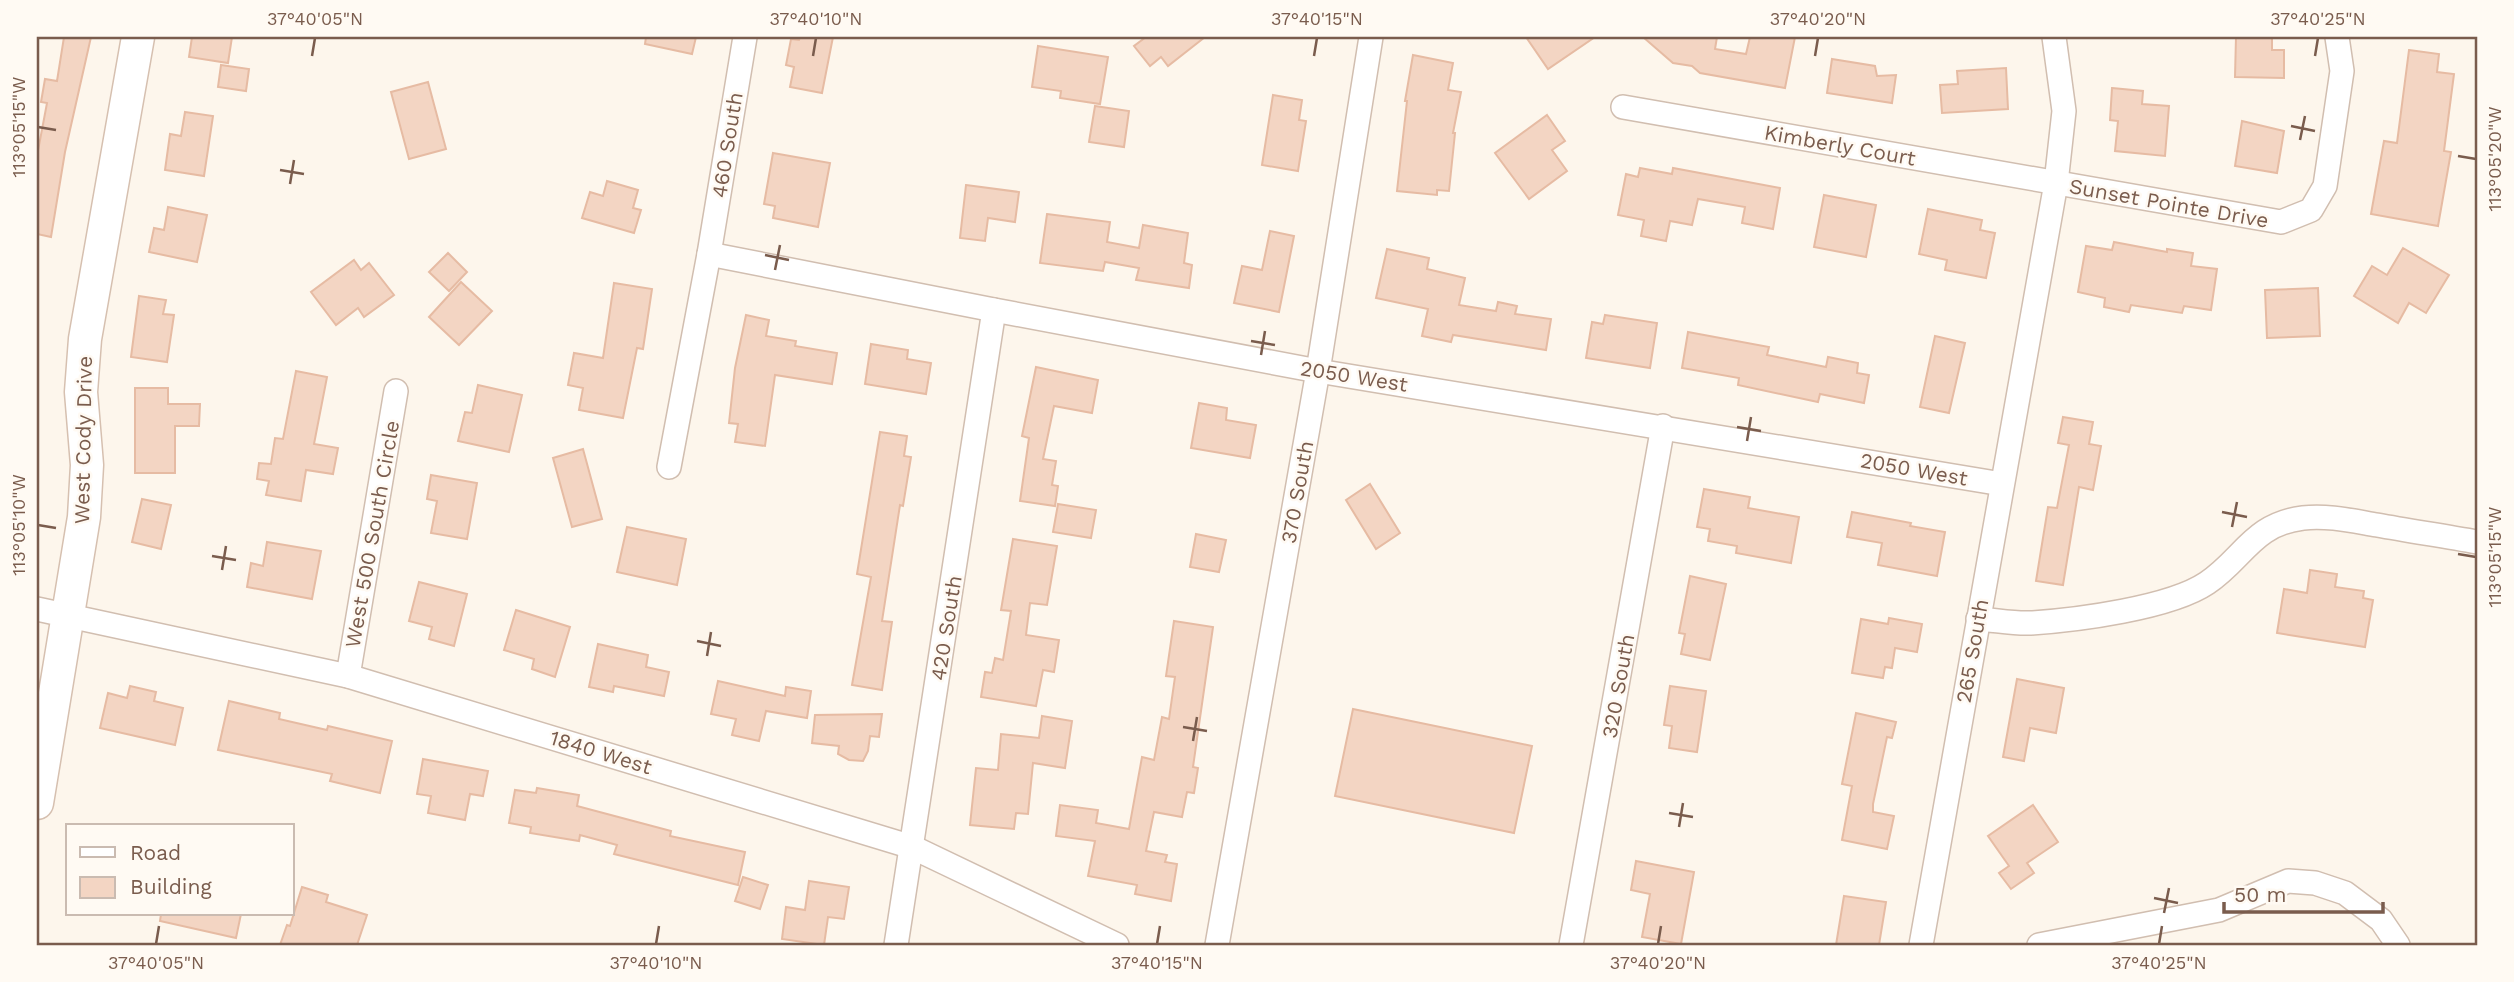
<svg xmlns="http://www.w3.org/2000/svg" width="2514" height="982" viewBox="0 0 2514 982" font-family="'Work Sans',sans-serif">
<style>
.building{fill:#f3d5c3;stroke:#e6bba3;stroke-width:2}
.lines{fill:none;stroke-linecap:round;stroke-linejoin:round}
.street-casing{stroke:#d1beb0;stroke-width:26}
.secondary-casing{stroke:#d6c0b0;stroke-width:35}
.street{stroke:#fff;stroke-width:23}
.secondary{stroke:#fff;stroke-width:32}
.ticks{fill:none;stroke:#7a5c4d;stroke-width:2.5}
.labels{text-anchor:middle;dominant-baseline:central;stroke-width:5;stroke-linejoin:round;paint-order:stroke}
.street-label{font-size:21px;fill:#7a5c4d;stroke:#fffaf3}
.neatline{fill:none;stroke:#7a5c4d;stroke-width:2.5}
.ticks-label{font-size:18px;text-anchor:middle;fill:#7a5c4d}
</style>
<rect width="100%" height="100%" fill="#fdf6ec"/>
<g class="building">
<polygon points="64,37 91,37 65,152 51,237 37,234 37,156 47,103 41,102 45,79 57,81"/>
<polygon points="192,37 232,37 228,63 189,57"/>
<polygon points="646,37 696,37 692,54 645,44"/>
<polygon points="800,37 833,37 822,93 790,87 794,67 786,65 791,39 799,40"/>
<polygon points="1146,37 1205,37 1168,66 1161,57 1150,66 1134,46"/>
<polygon points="1526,37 1595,37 1548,69"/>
<polygon points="1643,37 1717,37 1715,49 1746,54 1750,37 1795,37 1785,88 1700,73 1692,66 1673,63"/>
<polygon points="2236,37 2272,37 2272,50 2284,50 2284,78 2235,77"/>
<polygon points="1038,46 1108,57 1100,104 1060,98 1061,91 1032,87"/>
<polygon points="2409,50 2439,54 2437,72 2454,74 2444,151 2451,152 2438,226 2371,214 2384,141 2397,143"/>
<polygon points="1413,55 1453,63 1448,90 1461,92 1453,133 1455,133 1449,191 1437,190 1437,195 1397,191 1407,101 1405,101"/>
<polygon points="1832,59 1875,66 1877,76 1896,75 1892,103 1827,93"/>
<polygon points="221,65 249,69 246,91 218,87"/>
<polygon points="2006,68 2008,109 1942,113 1940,85 1958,84 1957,71"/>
<polygon points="428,82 446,149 409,159 391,92"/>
<polygon points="2112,88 2143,91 2142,104 2169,106 2165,156 2115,151 2118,121 2110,120"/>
<polygon points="1273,95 1302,100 1299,120 1306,121 1298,171 1262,165"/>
<polygon points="1095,106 1129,111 1124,147 1089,142"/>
<polygon points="185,112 213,116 204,176 165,170 170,134 181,136"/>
<polygon points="1547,115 1565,141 1552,150 1567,171 1529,199 1495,153"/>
<polygon points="2242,121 2284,131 2277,173 2235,166"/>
<polygon points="773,153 830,163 818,227 773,218 775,206 764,204"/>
<polygon points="1640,168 1672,174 1673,168 1780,188 1773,229 1742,223 1745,207 1698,199 1692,225 1670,221 1666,241 1641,236 1644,220 1618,215 1626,174 1638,177"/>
<polygon points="607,181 638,190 633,208 641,210 634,233 582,218 590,192 603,196"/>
<polygon points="966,185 1019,192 1015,222 988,218 985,241 960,238"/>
<polygon points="1824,195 1876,205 1866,257 1814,247"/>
<polygon points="168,207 207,215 197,262 149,252 154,228 164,230"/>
<polygon points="1928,209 1982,220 1980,230 1995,233 1986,278 1945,270 1947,260 1919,254"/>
<polygon points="1047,214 1110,222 1107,242 1139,248 1143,225 1188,233 1184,263 1192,265 1189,288 1136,280 1139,268 1105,262 1103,271 1040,263"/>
<polygon points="1270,231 1294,236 1279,312 1234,303 1242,266 1262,270"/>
<polygon points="2114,242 2167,252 2167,249 2193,253 2191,266 2217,269 2211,310 2184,306 2182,313 2131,305 2129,312 2104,307 2105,298 2078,292 2086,246 2112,250"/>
<polygon points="2403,248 2449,275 2426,313 2409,303 2398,323 2354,296 2372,266 2387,275"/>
<polygon points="1387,249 1429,258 1427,269 1465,278 1459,305 1496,311 1498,302 1517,306 1515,314 1551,319 1546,350 1453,335 1451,342 1422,336 1428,309 1376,298"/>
<polygon points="448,253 467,272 449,291 429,272"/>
<polygon points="354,260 361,270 369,263 394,295 364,317 358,308 336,325 311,292"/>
<polygon points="461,282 492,311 459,345 429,317"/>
<polygon points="614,283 652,289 643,349 637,348 623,418 579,410 583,388 568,385 574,353 603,358"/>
<polygon points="2318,288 2320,336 2267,338 2265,290"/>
<polygon points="139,296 166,300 163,314 174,315 167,362 131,357"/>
<polygon points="746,315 769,320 766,336 796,341 795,346 837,353 832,384 775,375 765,446 735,442 738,424 729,423 735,368"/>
<polygon points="1605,315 1657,323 1650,368 1586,358 1592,322 1603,324"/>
<polygon points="1688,332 1769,347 1767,355 1826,367 1828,357 1858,363 1857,373 1869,375 1864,403 1820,394 1818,402 1738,385 1739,378 1682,368"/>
<polygon points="1935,336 1965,343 1949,413 1920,407"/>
<polygon points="871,344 908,350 907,359 931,363 926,394 865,384"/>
<polygon points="1036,367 1098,380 1092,413 1054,406 1043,459 1056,461 1052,485 1058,486 1055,506 1020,501 1029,438 1022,436"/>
<polygon points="296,371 327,377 314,444 338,448 333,474 306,470 301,501 266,495 269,481 257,479 259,463 271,464 275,438 283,439"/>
<polygon points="478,385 522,395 509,452 458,441 465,412 472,413"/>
<polygon points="135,388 168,388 168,404 200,404 199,426 175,426 175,473 135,473"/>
<polygon points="1199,403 1227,408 1226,420 1256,425 1250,458 1191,448"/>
<polygon points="2063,417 2093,422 2089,444 2101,446 2093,490 2079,487 2063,585 2036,581 2048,507 2057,508 2069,445 2058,443"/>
<polygon points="880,432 907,436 904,456 911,457 903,506 900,505 882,621 892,622 882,690 852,685 871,577 857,574"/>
<polygon points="583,449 602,519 572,527 553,458"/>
<polygon points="431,475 477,483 467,539 431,533 437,501 427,499"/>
<polygon points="1370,484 1400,533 1376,549 1346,500"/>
<polygon points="1704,489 1750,497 1748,508 1799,517 1791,563 1736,553 1737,546 1708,541 1710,529 1697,527"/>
<polygon points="142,499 171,505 161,549 132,542"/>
<polygon points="1058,504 1096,510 1091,538 1053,532"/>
<polygon points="1852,512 1911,523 1910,526 1945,532 1937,576 1878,565 1882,543 1847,537"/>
<polygon points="627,527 686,539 677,585 617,572"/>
<polygon points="1196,534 1226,540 1219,572 1190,567"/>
<polygon points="1013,539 1057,546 1047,605 1030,603 1026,635 1059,640 1054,672 1043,670 1036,706 981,697 985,672 992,673 995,658 1003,660 1011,611 1001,610"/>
<polygon points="267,542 321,551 312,599 247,587 251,563 263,566"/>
<polygon points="2310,570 2337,574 2335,587 2364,591 2363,598 2373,600 2365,647 2277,633 2284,589 2307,593"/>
<polygon points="1690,576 1726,584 1710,660 1681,654 1685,634 1679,633"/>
<polygon points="419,582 467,594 454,646 429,639 432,627 409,621"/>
<polygon points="516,610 570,627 555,677 532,669 534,659 504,650"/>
<polygon points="1889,618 1922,624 1917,652 1895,648 1892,668 1885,667 1883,678 1852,673 1861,619 1888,624"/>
<polygon points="1174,621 1213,627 1193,767 1198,768 1194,793 1187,792 1182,817 1154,812 1146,851 1167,855 1165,862 1177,864 1171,901 1135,894 1137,885 1088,876 1095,841 1056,836 1060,805 1098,810 1096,823 1129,829 1142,757 1154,760 1162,717 1169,719 1175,677 1166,676"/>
<polygon points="598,644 648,655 646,667 669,672 664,696 614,686 613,692 589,687"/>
<polygon points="2017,679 2064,688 2056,733 2030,728 2024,761 2003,757"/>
<polygon points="718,681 785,696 786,687 811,691 807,718 766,711 759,741 732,735 736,719 711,714"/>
<polygon points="130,686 156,692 154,701 183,708 175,745 100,728 108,693 127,698"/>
<polygon points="1670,686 1706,691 1697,752 1669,748 1672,726 1664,725"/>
<polygon points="229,701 280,713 279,719 327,730 328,726 392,741 380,793 330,781 332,774 218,750"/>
<polygon points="1353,709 1532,746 1514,833 1335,796"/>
<polygon points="1856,713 1896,722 1892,738 1887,737 1873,804 1873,812 1894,816 1887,849 1842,840 1852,786 1842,784"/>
<polygon points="882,714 879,737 870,736 868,751 863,761 849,760 838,754 839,746 812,743 815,715"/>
<polygon points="1042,716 1072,721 1065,768 1033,763 1028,814 1016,813 1014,829 970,825 976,768 998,770 1001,734 1039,738"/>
<polygon points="423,759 488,771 483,796 470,794 465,820 428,813 431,796 417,794"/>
<polygon points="537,788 579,795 577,806 671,831 670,836 745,852 738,885 614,854 617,845 580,835 579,841 530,833 531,827 509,823 515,790 536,793"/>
<polygon points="2033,805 2058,842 2027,863 2034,873 2011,889 1999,873 2009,866 1988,836"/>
<polygon points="1636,861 1694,872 1681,944 1642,937 1650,894 1631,890"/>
<polygon points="743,877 768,885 760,909 735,901"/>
<polygon points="809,881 849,887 844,919 828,917 824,945 782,939 786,907 805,910"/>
<polygon points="302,887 328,895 326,902 367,915 357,945 280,945 287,925 290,926"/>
<polygon points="1844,896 1886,902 1879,945 1836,945"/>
<polygon points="161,914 241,914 236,938 160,921"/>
</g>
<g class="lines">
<defs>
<g id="street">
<polyline points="1623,107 2281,222 2311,210 2325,186 2342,71 2337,37"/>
<polyline points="709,254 994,310 1318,371 2002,484"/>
<polyline points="669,467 709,254 745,37"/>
<polyline points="37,609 348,676 912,847 1117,945"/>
<path d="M1978,619C1995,620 2014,624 2031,623C2077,620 2170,608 2207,583C2243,559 2253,524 2303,518C2327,515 2353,521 2377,525C2410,531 2444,536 2477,542"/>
<polyline points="348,676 396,391"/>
<polyline points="896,945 994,310"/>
<polyline points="1217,945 1318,371 1371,37"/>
<polyline points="1571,945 1663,426"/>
<polyline points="1921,945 2056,183 2064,111 2054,37"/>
<polyline points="2039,945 2219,910 2288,881 2315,883 2345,893 2381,920 2398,945"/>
</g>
<polyline id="secondary" points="37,803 84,517 87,465 81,392 85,339 138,37"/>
</defs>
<use href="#street" class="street-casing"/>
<use href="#secondary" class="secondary-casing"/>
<use href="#street" class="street"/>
<use href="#secondary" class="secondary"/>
</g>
<path class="ticks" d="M312,56L315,38M813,56L816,38M1314,56L1317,38M1815,56L1818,38M2315,56L2318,38M2291,126L2315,131M38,127L56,130M2300,140L2305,116M2458,156L2476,159M280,170L304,174M290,184L294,160M765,255L789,260M775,270L780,245M1251,341L1275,345M1261,355L1265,331M1737,427L1761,431M1747,441L1751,417M2222,512L2247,517M38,525L56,528M2232,527L2237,502M2458,554L2476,557M212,556L236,560M222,570L226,546M697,641L721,646M707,656L711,632M1183,727L1207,731M1193,741L1197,717M1669,813L1693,817M1679,827L1683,803M2154,898L2178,903M2164,913L2169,888M156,944L159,926M656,944L659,926M1157,944L1160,926M1658,944L1661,926M2159,944L2162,926"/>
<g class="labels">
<g class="street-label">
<text transform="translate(727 145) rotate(-81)">460 South</text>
<text transform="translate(1840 145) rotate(10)">Kimberly Court</text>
<text transform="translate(2169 203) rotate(10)">Sunset Pointe Drive</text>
<text transform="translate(1354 376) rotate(9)">2050 West</text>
<text transform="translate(83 440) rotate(-89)">West Cody Drive</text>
<text transform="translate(1914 469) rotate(10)">2050 West</text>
<text transform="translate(1297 492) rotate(-80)">370 South</text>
<text transform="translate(372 534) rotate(-80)">West 500 South Circle</text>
<text transform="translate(946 628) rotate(-81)">420 South</text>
<text transform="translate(1972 651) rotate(-80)">265 South</text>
<text transform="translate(1618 686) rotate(-80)">320 South</text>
<text transform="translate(601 752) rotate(17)">1840 West</text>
</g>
</g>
<rect width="2514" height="982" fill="none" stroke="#fffaf3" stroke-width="77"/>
<rect x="66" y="824" width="228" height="91" fill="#fffaf3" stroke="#cabbb1" stroke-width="2"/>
<rect x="80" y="847" width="35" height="10" fill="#ffffff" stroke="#cabbb1" stroke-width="2"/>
<text x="130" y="860" font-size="21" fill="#7a5c4d">Road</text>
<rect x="80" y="877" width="35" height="21" fill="#f3d5c3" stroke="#cabbb1" stroke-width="2"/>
<text x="130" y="894" font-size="21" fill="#7a5c4d">Building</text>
<path d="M2224 902v10h159v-10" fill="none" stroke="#7a5c4d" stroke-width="3.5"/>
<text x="2234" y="902" font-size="21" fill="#7a5c4d" stroke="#fffaf3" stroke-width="5" paint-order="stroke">50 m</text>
<rect x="38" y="38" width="2438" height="906" class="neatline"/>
<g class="ticks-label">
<text x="315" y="25">37°40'05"N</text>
<text x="816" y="25">37°40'10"N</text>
<text x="1317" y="25">37°40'15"N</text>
<text x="1818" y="25">37°40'20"N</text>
<text x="2318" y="25">37°40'25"N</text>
<text transform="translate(19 127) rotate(-90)" y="6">113°05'15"W</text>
<text transform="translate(2495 159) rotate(-90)" y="6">113°05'20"W</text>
<text transform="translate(19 525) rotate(-90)" y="6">113°05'10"W</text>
<text transform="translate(2495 557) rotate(-90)" y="6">113°05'15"W</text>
<text x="156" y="969">37°40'05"N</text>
<text x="656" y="969">37°40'10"N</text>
<text x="1157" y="969">37°40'15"N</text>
<text x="1658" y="969">37°40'20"N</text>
<text x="2159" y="969">37°40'25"N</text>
</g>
</svg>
